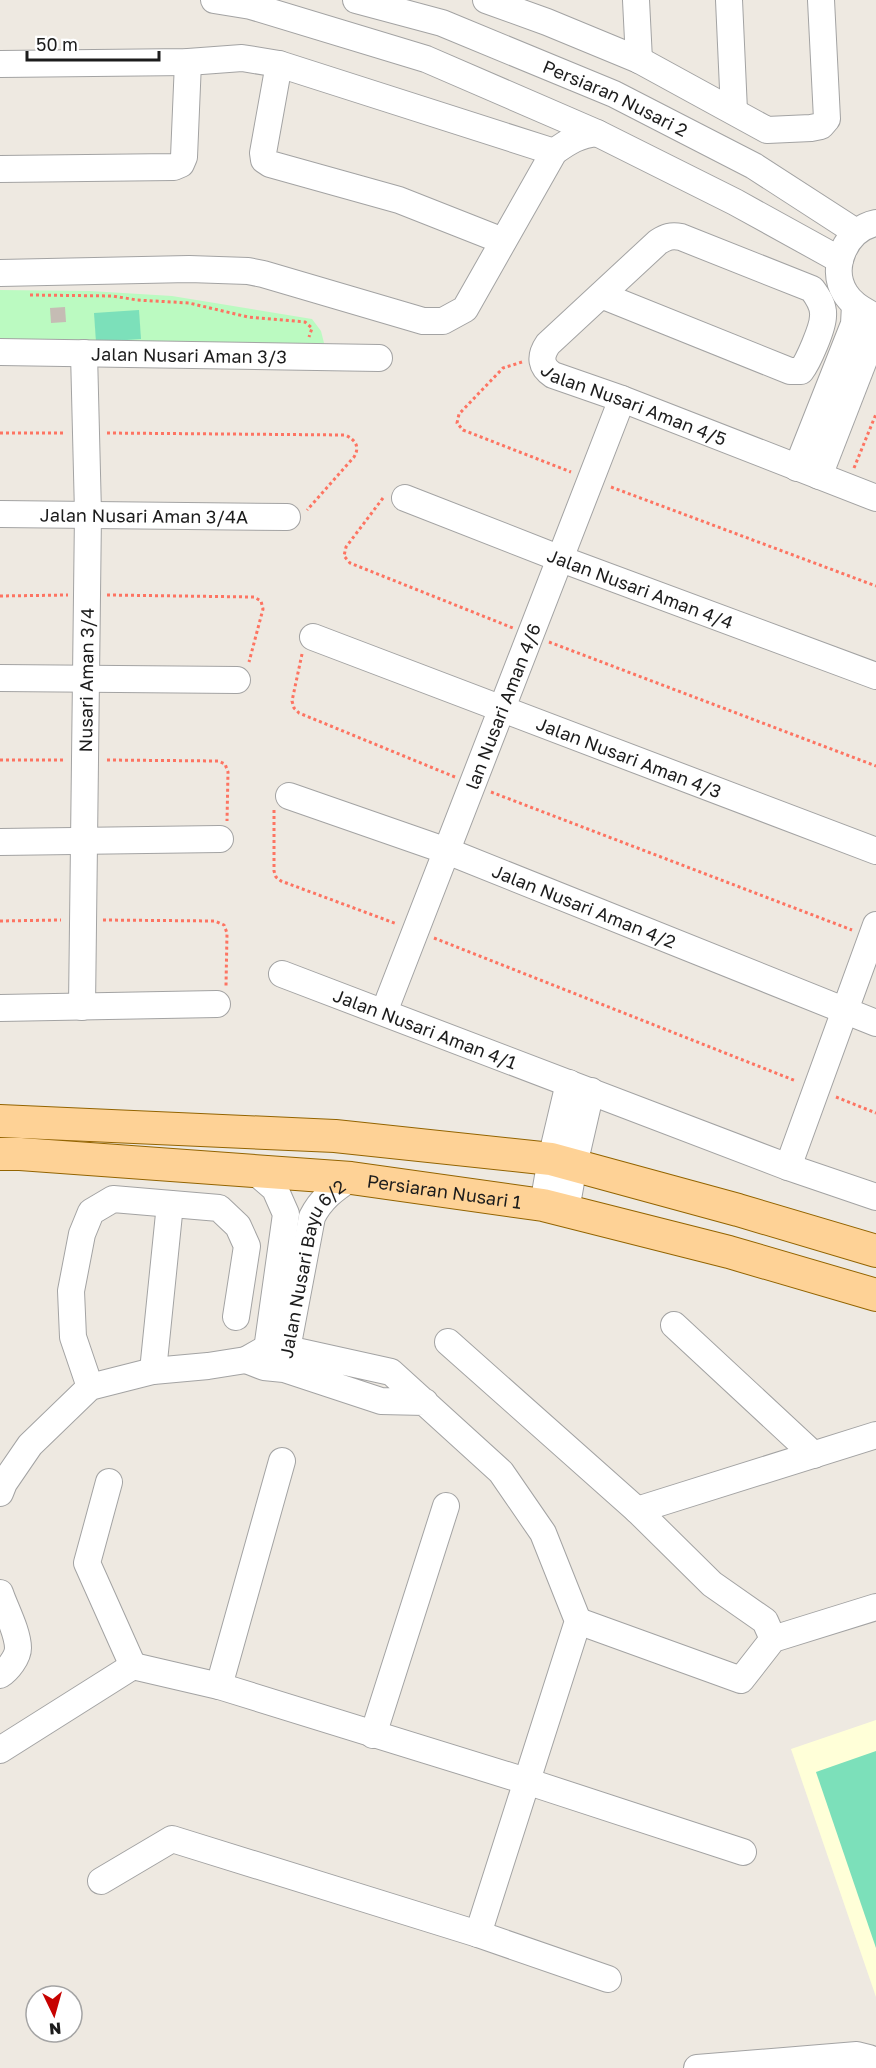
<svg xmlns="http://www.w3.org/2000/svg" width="876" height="2068" viewBox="0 0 876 2068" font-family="'Golos Text',sans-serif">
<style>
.education{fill:#ffffd8}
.park{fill:#bbfac1}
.pitch{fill:#7ce0ba}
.building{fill:#c5bcb4}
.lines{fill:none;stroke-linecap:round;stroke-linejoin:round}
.minor-casing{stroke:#a3a3a3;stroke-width:28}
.major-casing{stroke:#936400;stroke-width:34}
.path{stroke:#fd7462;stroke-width:3;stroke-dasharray:3 3;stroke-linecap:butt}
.minor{stroke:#fff;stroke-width:26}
.major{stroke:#fed296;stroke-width:32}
.labels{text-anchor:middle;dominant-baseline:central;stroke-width:6;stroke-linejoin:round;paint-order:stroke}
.street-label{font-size:18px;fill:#1c1c1c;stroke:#fff}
</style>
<rect width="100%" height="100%" fill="#eee9e1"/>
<polygon class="education" points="876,1720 876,1997 791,1749"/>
<polygon class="park" points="0,290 90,291 172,296 312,319 321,331 325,347 0,344"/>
<g class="pitch">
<polygon points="139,310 141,339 96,342 94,313"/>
<polygon points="876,1751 876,1948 816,1772"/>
</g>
<polygon class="building" points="65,307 66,322 51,323 50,308"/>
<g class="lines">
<defs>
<g id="minor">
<polyline points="214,0 251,6 426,59 597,133 735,202 840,260"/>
<path id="s1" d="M356,0L442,23L614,94L754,166L856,232"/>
<polyline points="486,0 547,22 639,60 767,130 811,128 821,126 827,119 821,0"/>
<polyline points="636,0 639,60"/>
<polyline points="729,0 734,111"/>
<polyline points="0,64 188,62 242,58 279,64 554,152"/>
<polyline points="279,64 263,153 264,160 270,164 399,200 503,241"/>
<polyline points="0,169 174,167 181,164 184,157 188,62"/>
<path d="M0,273L189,269L248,271L263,274L423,321H443L465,309L554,152C569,141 579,135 597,133"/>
<path id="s2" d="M601,295L790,371H801C808,362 823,328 823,316C824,306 818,297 812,289L681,237C671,235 666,237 658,242L548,344C539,357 541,367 553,375L622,399L876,498"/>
<path d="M870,314C860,308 851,303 845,293C829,267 846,229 876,223"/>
<path id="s3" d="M0,352L379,358"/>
<polyline points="797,468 854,324 855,305"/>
<polyline points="819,476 876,329"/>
<path id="s4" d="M405,498L561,559L876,676"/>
<path id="s5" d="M0,514L287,517"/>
<path id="s6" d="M313,637L876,851"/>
<polyline points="0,678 237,680"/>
<path id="s7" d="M289,796L447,851L876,1023"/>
<polyline points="0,842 220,839"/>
<path id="s8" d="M282,974L788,1167L876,1197"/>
<path id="s9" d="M82,1007L88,513L84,353"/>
<polyline points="0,1008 217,1004"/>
<path id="s10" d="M384,1012L622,399"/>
<polyline points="788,1167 876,925"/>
<polyline points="253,1170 275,1189 286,1214 265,1364"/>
<polyline points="543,1205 551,1159 569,1083"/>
<polyline points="566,1210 574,1165 591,1091"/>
<polyline points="674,1325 814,1455"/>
<polyline points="448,1342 637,1510 712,1584 765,1621 773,1639"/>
<path id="s11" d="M284,1365L312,1217C321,1199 334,1189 351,1178"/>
<polyline points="153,1371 170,1204"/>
<polyline points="90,1387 73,1337 71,1291 82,1234 91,1212 113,1199 219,1208 238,1226 247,1246 236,1317"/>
<polyline points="425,1402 381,1401 284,1369 264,1367 246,1360 267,1348 287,1349 391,1372 501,1472 543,1533 578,1621 478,1934"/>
<polyline points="109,1482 87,1563 133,1666"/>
<polyline points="0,1493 4,1483 30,1445 90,1387 153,1371 208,1366 246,1360"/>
<polyline points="637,1510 876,1435"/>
<path d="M0,1593C5,1608 18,1632 18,1648C18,1657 8,1670 0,1675"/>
<polyline points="578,1621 741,1680 773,1639 876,1607"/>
<polyline points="219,1686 282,1461"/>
<polyline points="373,1735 446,1506"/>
<polyline points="0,1750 133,1666 219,1686 526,1781 743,1852"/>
<polyline points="101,1881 172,1839 478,1934 608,1979"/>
<polyline points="697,2068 857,2055 869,2058 876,2068"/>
</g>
<g id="major">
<polyline points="0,1121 335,1136 551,1159 738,1210 876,1251"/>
<path id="s12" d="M0,1154H20L351,1178L543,1205L729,1252L876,1295"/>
</g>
</defs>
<use href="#minor" class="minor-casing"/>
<use href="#major" class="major-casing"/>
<g class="path">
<polyline points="30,295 113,296 137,300 189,303 248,317 305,322 312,328 309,337"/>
<polyline points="522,362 503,368 459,414 457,423 463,430 571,472"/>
<polyline points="0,433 64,433"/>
<path d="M107,433L345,435C356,440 360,447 354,457L307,510"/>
<polyline points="854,468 876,414"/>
<polyline points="611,487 876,586"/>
<polyline points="383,498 346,547 344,556 350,563 513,628"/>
<polyline points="107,595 254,597 261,601 263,609 249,662"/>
<polyline points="0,596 68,595"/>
<polyline points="549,642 876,766"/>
<polyline points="302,654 292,701 294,708 299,713 455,777"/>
<polyline points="0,760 64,760"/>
<polyline points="107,760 218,761 225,764 228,772 227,821"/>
<polyline points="491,792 852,930"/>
<polyline points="274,810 274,871 276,877 281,881 397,924"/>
<polyline points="103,920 215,921 224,925 227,933 226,986"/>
<polyline points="0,921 61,920"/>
<polyline points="434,938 796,1081"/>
<polyline points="836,1097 876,1113"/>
</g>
<use href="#minor" class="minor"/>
<use href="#major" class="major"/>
</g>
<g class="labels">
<g class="street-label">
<text stroke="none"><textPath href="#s1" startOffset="278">Persiaran Nusari 2</textPath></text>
<text stroke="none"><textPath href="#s3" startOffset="189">Jalan Nusari Aman 3/3</textPath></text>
<text stroke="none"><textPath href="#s2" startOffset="742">Jalan Nusari Aman 4/5</textPath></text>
<text stroke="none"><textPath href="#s5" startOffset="144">Jalan Nusari Aman 3/4A</textPath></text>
<text stroke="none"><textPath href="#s4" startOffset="252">Jalan Nusari Aman 4/4</textPath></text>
<text stroke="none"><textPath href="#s9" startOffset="327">Nusari Aman 3/4</textPath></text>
<text stroke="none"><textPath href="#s10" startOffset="328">lan Nusari Aman 4/6</textPath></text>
<text stroke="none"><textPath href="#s6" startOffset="338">Jalan Nusari Aman 4/3</textPath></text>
<text stroke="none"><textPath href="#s7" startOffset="315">Jalan Nusari Aman 4/2</textPath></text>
<text stroke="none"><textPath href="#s8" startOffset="153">Jalan Nusari Aman 4/1</textPath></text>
<text stroke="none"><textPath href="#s12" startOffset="446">Persiaran Nusari 1</textPath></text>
<text stroke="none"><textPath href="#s11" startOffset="102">Jalan Nusari Bayu 6/2</textPath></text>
</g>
</g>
<g transform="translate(54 2014) rotate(175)"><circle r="28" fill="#ffffff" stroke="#a4a4a4" stroke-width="1.5"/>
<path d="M0-4.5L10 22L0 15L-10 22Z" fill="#c70200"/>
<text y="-9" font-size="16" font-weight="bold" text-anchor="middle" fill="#1c1c1c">N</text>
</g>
<path d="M27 51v9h132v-9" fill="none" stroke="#1c1c1c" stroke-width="3"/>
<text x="36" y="51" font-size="18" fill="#1c1c1c" stroke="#ffffff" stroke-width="4.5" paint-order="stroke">50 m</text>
</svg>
